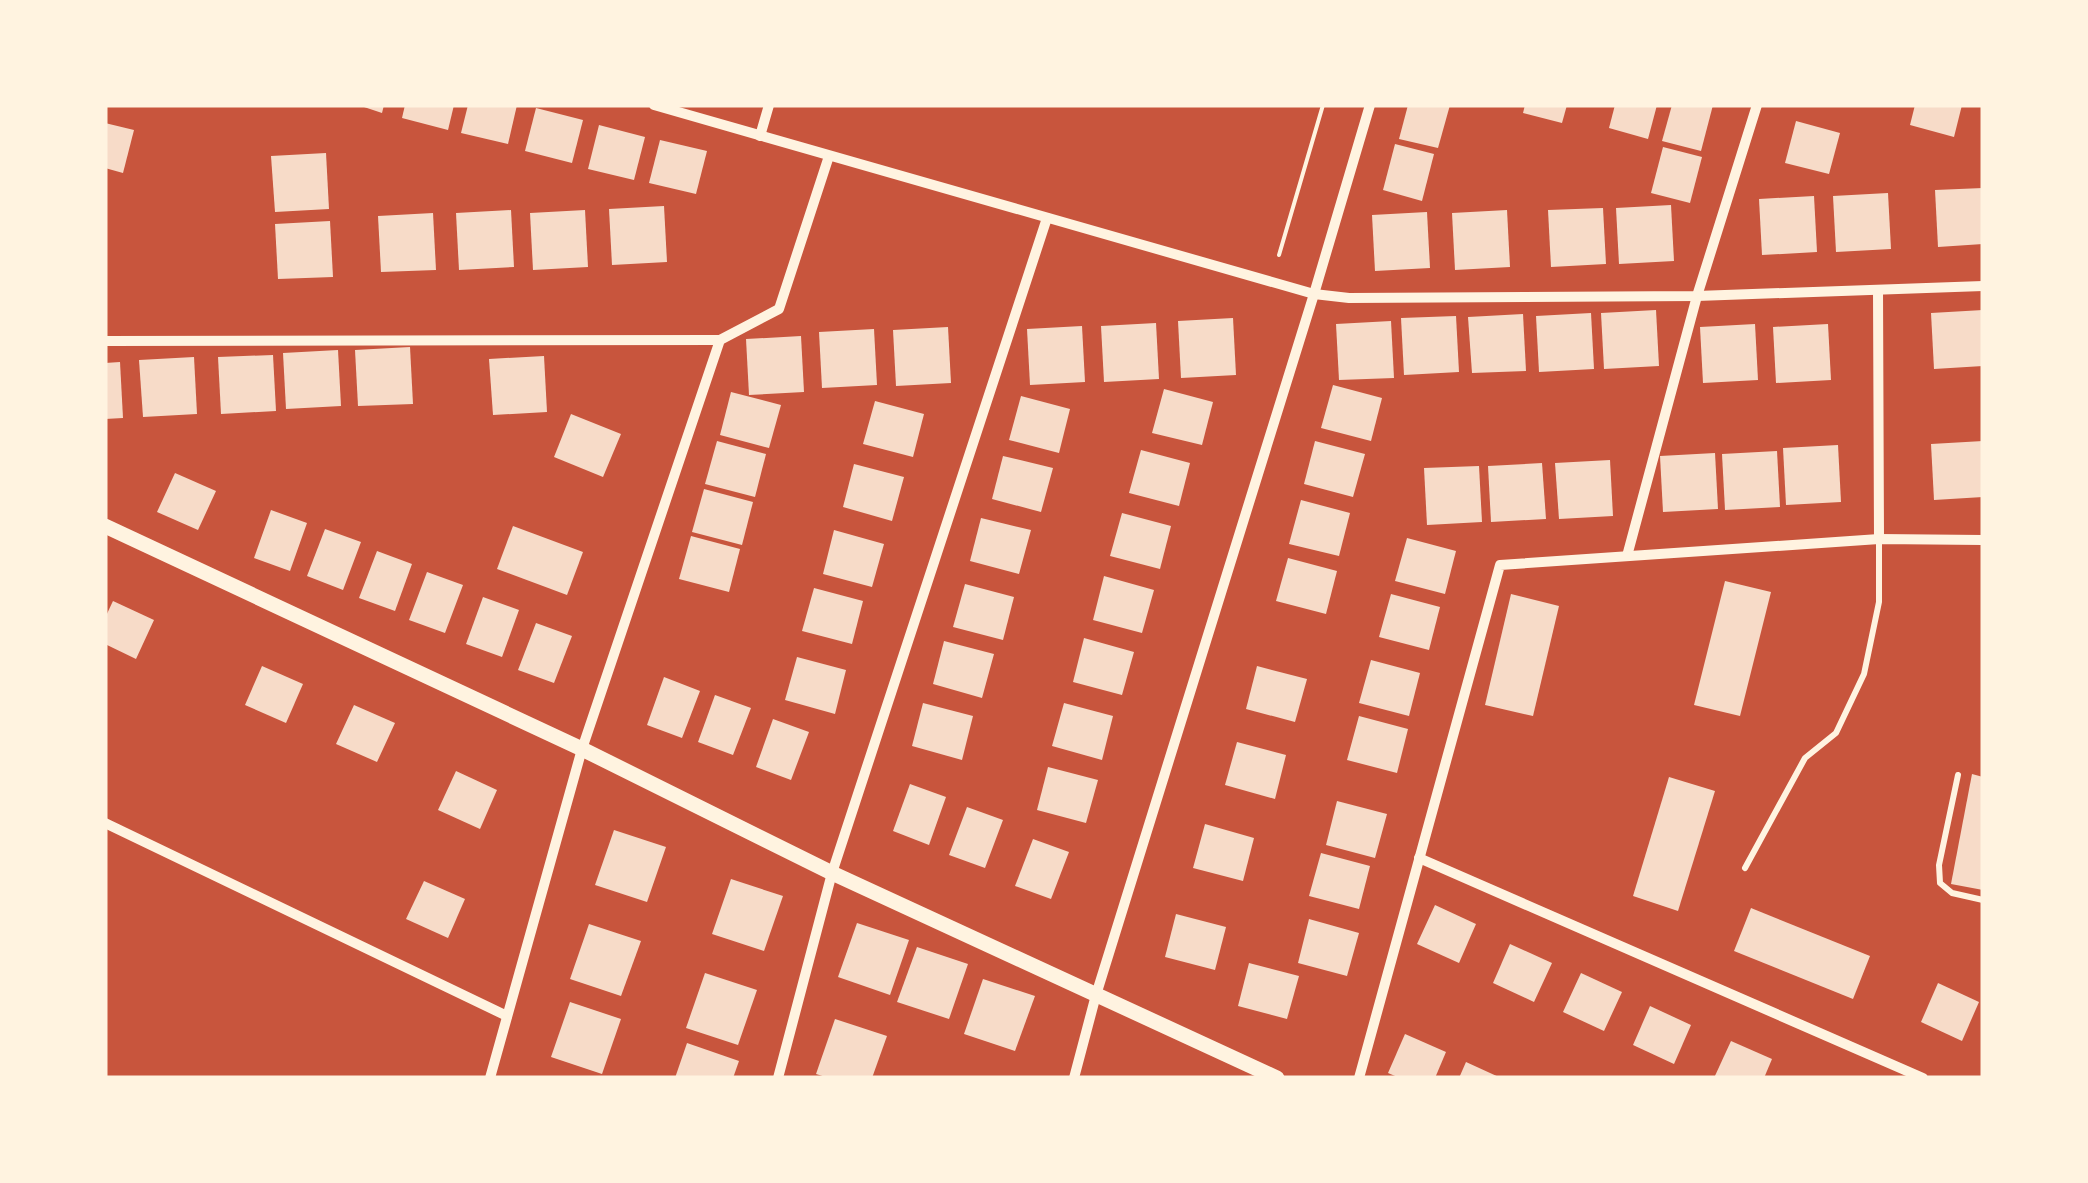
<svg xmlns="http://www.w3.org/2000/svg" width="2088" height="1183" viewBox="0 0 2088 1183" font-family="'Roboto Condensed',sans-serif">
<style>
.building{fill:#f7dbc8}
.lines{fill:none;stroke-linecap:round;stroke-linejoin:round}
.path{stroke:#fff3e0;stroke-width:4}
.service{stroke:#fff3e0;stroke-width:6}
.minor{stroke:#fff3e0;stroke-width:10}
.tertiary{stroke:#fff3e0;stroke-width:15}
</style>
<rect width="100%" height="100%" fill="#c8553d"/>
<g class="building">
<polygon points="358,105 384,105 382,113"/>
<polygon points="405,105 454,105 448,130 402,118"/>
<polygon points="468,105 517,105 508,144 461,133"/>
<polygon points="1408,105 1450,105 1438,148 1399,139"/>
<polygon points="1525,105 1567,105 1562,123 1523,113"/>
<polygon points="1615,105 1657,105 1648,139 1609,128"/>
<polygon points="1672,105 1713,105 1701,151 1662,141"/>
<polygon points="1915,105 1962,105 1954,137 1910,125"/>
<polygon points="536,108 583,120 572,163 525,151"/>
<polygon points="1796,121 1840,133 1829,174 1785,163"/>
<polygon points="105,123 134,130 123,173 105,168"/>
<polygon points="599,125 645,137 634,180 588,169"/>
<polygon points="660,140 707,151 696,194 649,183"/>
<polygon points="1395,144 1434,154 1422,201 1383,190"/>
<polygon points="1663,147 1702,157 1690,203 1651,193"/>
<polygon points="326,153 329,209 275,212 271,156"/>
<polygon points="1983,188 1983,244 1938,247 1935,190"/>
<polygon points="1888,193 1891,249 1836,252 1833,196"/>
<polygon points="1814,196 1817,252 1762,255 1759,199"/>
<polygon points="1671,205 1674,261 1619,264 1616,208"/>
<polygon points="664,206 667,262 612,265 609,209"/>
<polygon points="1603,208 1606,264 1551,267 1548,210"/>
<polygon points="511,210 514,267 459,270 456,213"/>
<polygon points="585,210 588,267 533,270 530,213"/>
<polygon points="1507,210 1510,267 1455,270 1452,213"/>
<polygon points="1427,212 1430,268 1375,271 1372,215"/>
<polygon points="433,213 436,270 381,272 378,216"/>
<polygon points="330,221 333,277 278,279 275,224"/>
<polygon points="1656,310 1659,366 1604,369 1601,313"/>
<polygon points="1983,310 1983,366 1934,369 1931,313"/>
<polygon points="1591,313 1594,369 1539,372 1536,316"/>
<polygon points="1523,314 1526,371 1472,373 1468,317"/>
<polygon points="1456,316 1459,372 1404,375 1401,318"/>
<polygon points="1233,318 1236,375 1181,378 1178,321"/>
<polygon points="1391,321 1394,378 1339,380 1336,324"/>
<polygon points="1156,323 1159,379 1104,382 1101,326"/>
<polygon points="1755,324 1758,380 1703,383 1700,327"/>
<polygon points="1828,324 1831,380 1776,383 1773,327"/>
<polygon points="1082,326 1085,382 1030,385 1027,329"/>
<polygon points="948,327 951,383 896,386 893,330"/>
<polygon points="874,329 877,385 822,388 819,332"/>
<polygon points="801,336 804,392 749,395 746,339"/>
<polygon points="410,347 413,404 358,406 355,350"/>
<polygon points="338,350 341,406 286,409 283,353"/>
<polygon points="273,355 276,411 221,414 218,357"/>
<polygon points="544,356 547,412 493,415 489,359"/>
<polygon points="194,357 197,414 143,417 139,360"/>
<polygon points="120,362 123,418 105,419 105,363"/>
<polygon points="1333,385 1382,398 1371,441 1321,428"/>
<polygon points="1164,389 1213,402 1202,445 1152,433"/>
<polygon points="731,392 781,405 769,448 720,435"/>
<polygon points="1021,396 1070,409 1059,453 1009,440"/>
<polygon points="875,401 924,414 913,457 863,444"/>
<polygon points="571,414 621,434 603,477 554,457"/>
<polygon points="717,441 766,454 755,497 705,484"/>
<polygon points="1315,441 1365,454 1353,497 1304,484"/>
<polygon points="1983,441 1983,497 1934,500 1931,444"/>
<polygon points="1838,445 1841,502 1786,505 1783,448"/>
<polygon points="1141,450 1190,463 1179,506 1129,493"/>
<polygon points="1777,451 1780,507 1725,510 1722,454"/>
<polygon points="1715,453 1718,509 1663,512 1660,456"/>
<polygon points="1003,456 1053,468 1041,512 992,499"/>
<polygon points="1610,460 1613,516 1559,519 1555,463"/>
<polygon points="1542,463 1546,519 1491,522 1488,466"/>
<polygon points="854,464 904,477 892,521 843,507"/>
<polygon points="1479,466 1482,522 1427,525 1424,468"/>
<polygon points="175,473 216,491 198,530 157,512"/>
<polygon points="704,489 753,502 742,545 692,532"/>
<polygon points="1301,500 1350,513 1339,556 1289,544"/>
<polygon points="271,510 307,523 290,571 254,558"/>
<polygon points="1122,513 1171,526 1160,569 1110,556"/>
<polygon points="981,518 1031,530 1019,574 970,561"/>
<polygon points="513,526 583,552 567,595 497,569"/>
<polygon points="325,529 361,542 343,590 307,576"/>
<polygon points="834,530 884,544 872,587 823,574"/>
<polygon points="691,536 740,549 729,592 679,579"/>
<polygon points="1407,538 1456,551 1445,594 1395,581"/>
<polygon points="377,551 412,564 395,611 359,598"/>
<polygon points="1288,558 1337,571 1326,614 1276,601"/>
<polygon points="427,572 463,585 445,633 409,620"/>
<polygon points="1104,576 1154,590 1142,633 1093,620"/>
<polygon points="1725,581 1771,592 1740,716 1694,705"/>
<polygon points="965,584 1014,597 1003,640 953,627"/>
<polygon points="814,588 863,601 852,644 802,631"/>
<polygon points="1391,594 1440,607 1429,650 1379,637"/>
<polygon points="1511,594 1559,606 1533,716 1485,705"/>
<polygon points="483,597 519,610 502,657 466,644"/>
<polygon points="113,601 154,620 136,659 105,644 105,618"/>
<polygon points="536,623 572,636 554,683 518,670"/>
<polygon points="1084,638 1134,652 1122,695 1073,682"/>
<polygon points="944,641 994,654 982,698 933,684"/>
<polygon points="797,657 846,670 835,714 785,700"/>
<polygon points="1371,660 1420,673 1409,716 1359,703"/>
<polygon points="262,666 303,684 286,723 245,705"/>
<polygon points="1257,666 1307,679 1295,722 1246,709"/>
<polygon points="664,677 700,691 682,738 647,725"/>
<polygon points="715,695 751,708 733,755 698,742"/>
<polygon points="923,703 973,716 962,760 912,746"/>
<polygon points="1064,703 1113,716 1102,760 1052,746"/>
<polygon points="354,705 395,723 377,762 336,744"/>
<polygon points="1359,716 1408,729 1397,773 1347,760"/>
<polygon points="773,719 809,732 791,780 756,767"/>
<polygon points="1237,742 1286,755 1275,799 1225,785"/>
<polygon points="1048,767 1098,780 1086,823 1037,810"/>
<polygon points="456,771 497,790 480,829 438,810"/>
<polygon points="1972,774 1983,777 1983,890 1951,884"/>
<polygon points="1669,777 1715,791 1678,911 1633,896"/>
<polygon points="910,784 946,797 929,845 893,831"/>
<polygon points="1337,801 1387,814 1375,858 1326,845"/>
<polygon points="967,807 1003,820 985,868 949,855"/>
<polygon points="1205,824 1254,838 1243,881 1193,868"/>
<polygon points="614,830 666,847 647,902 595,885"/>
<polygon points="1033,839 1069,852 1051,899 1015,886"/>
<polygon points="1321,853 1370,866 1359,909 1309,896"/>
<polygon points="731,879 783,896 764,951 712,934"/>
<polygon points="424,881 465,899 448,938 406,919"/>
<polygon points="1435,905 1476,924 1459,963 1417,944"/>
<polygon points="1751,908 1870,956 1853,999 1734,951"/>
<polygon points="1176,914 1226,927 1215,970 1165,957"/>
<polygon points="1309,919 1359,933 1347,976 1298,963"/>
<polygon points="857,923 909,940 890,995 838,977"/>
<polygon points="589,924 641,941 621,996 570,979"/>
<polygon points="1510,944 1552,963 1534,1002 1493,983"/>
<polygon points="917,947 968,964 949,1019 897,1002"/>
<polygon points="1249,963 1299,976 1287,1019 1238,1006"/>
<polygon points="705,973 757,990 738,1045 686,1028"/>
<polygon points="1581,973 1622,992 1604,1031 1563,1012"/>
<polygon points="983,979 1035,996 1015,1051 964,1034"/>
<polygon points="1938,983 1979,1002 1962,1041 1921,1022"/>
<polygon points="570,1002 621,1019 602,1074 551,1057"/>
<polygon points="1650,1006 1691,1025 1674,1064 1633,1045"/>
<polygon points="835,1019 887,1036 872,1078 829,1078 816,1074"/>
<polygon points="1405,1034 1446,1052 1435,1078 1400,1078 1388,1073"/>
<polygon points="1731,1041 1772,1059 1764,1078 1714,1078"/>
<polygon points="687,1043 739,1061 733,1078 675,1078"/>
<polygon points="1466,1062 1501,1078 1459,1078"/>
</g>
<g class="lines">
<polyline class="path" points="1279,255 1323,105"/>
<g class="service">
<polyline points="1958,775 1939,865 1940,883 1952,893 1983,900"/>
<polyline points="1745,868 1805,758 1836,733 1864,674 1879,602 1879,539"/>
</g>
<g class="minor">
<polyline points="654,105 1314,294 1349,298 1697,296 1983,286"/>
<polyline points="760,136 769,105"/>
<polyline points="1878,290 1879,539"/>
<polyline points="105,341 720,340"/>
<polyline points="1627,556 1697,296 1757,105"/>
<polyline points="105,823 507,1016"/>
<polyline points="1419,858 1923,1078"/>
<polyline points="490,1078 582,749 720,340 779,309 829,156"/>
<polyline points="778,1078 832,873 1047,218"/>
<polyline points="1074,1078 1096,995 1314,294 1370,105"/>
<polyline points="1359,1078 1500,565 1879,539 1983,540"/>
</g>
<polyline class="tertiary" points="105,526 582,749 832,873 1277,1078"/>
</g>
<rect width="2088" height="1183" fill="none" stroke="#fff3e0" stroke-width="215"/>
</svg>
